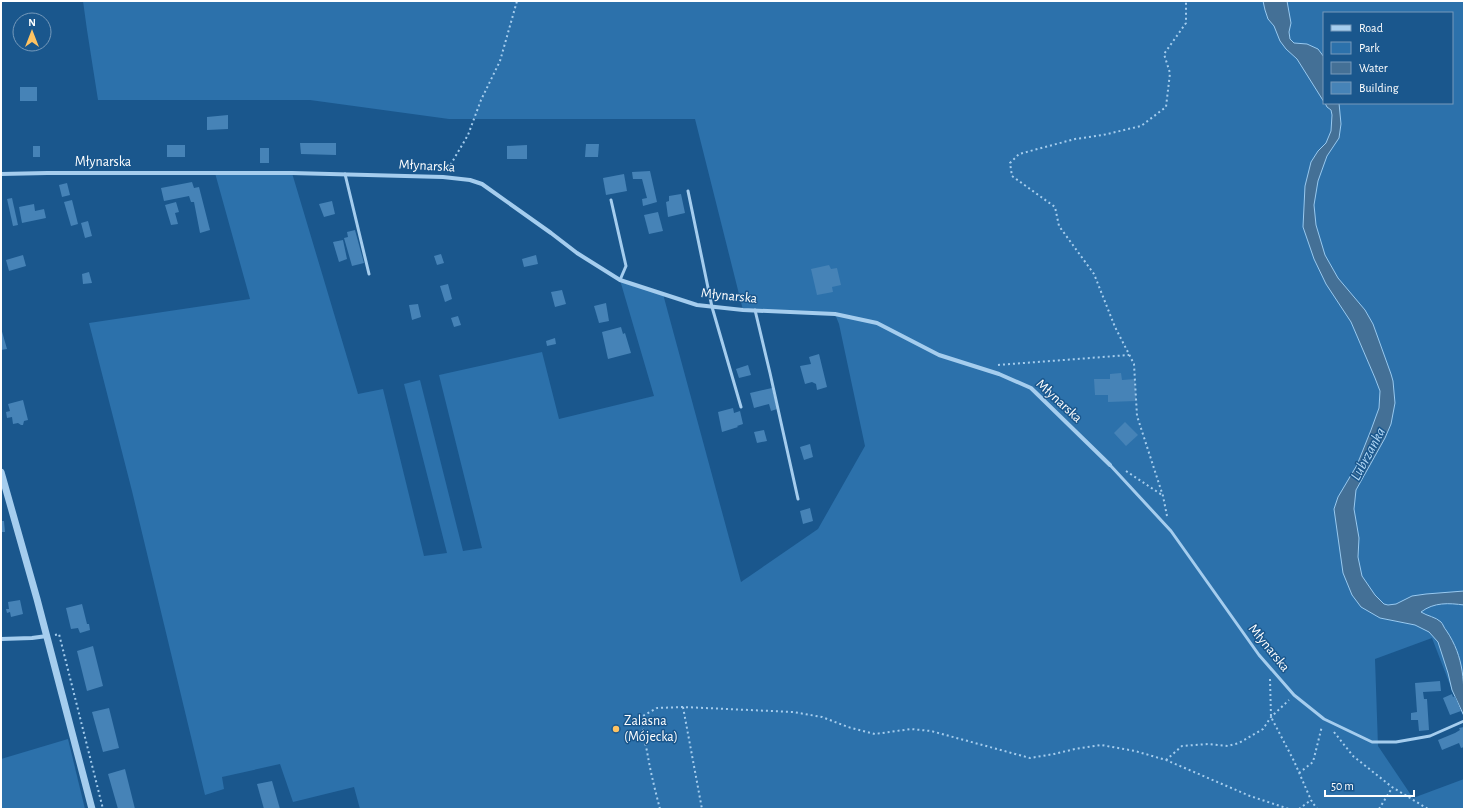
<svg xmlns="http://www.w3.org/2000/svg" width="1465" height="810" viewBox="0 0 1465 810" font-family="'Alegreya Sans',sans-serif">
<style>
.green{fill:#2c71ab;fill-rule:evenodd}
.water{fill:#447096;stroke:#98c9f0}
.building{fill:#4683b7}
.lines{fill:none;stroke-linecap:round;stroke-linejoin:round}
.path{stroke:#a5cdee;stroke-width:2;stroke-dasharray:2 3;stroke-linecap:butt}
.service{stroke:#a5cdee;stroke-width:3}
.minor{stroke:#a5cdee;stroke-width:4}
.tertiary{stroke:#a5cdee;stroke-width:7}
.poi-dot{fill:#ffc362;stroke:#1a578d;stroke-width:1.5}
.labels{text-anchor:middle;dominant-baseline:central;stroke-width:3;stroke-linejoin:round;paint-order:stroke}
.street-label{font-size:14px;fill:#fff;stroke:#1a578d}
.poi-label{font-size:14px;fill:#fff;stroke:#1a578d;text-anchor:start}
.water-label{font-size:15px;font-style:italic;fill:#b1d7f5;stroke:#1a578d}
</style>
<rect width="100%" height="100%" fill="#1a578d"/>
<g class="green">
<path d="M83,1H1464V717L1452,690L1432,638L1375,659L1378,746L1413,798L1464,779V809H360L354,787L293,802L280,764L222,777L224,789L205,795L132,491L89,323L250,299L215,173H292L358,394L383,389L424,556L447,553L404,384L420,380L463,551L482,548L439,375L542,352L559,419L654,396L620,280L663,294L741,582L818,529L865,446L839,324L835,314L743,310L695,119H449L310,100H98L87,30ZM1324,13H1452V103H1324Z"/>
<polygon points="68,739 85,809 1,809 1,759"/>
</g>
<g class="water">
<polygon points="1263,1 1287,1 1291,23 1289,32 1290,39 1294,43 1307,44 1318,49 1324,57 1324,102 1297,59 1286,49 1280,41 1274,26 1268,19 1265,10"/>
<path d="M1325,103H1339L1341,124L1339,138L1327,156L1318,181L1314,205L1316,225L1325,255L1338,278L1365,310L1373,324L1391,374L1393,381L1395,403L1391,424L1385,438L1356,490L1354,509L1359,538L1358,557L1362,576L1375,595L1384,604L1388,605L1396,604L1412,596L1426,594L1464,591V605C1449,603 1434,602 1421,612C1427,616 1436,617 1441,622C1443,624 1444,628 1446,630C1465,658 1464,683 1464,716L1452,690L1448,673L1438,642L1429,632L1415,625L1380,618L1361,607L1352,595L1343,573L1334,509L1338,497L1357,465L1371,430L1379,408L1380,391L1375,378L1351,322L1326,284L1314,259L1303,227L1305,186L1311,162L1318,151L1326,143L1331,131L1332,115L1331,110L1327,107Z"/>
</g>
<g class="building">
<rect x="20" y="87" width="17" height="14"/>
<polygon points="228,115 228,129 207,130 207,117"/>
<polygon points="300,143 336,143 336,155 301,154"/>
<polygon points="586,144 599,144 598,157 585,157"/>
<rect x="167" y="145" width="18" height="12"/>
<polygon points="527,145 527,159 507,159 507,146"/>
<rect x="33" y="146" width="7" height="11"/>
<rect x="260" y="148" width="9" height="15"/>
<polygon points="650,171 657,202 643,206 642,199 647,198 642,179 633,179 632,172"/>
<polygon points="624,174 627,191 606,195 603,178"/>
<polygon points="192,182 194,188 199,187 210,230 200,233 194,202 191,202 189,196 164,201 161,188"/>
<polygon points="67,183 70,195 62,197 59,185"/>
<polygon points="681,194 685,213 668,217 666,202 669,201 669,196"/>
<polygon points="12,198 18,225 13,226 7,199"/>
<polygon points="72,200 78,224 71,226 64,202"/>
<polygon points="332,201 335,214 324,217 319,204"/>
<polygon points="176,202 179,212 175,213 178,224 171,225 165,205"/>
<polygon points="34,204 35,211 44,209 46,218 22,223 19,207"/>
<polygon points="658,212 663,231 649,234 644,215"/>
<polygon points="88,221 92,236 85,238 81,223"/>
<polygon points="355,230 364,263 352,266 344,238 348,237 347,232"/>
<polygon points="343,240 347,259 339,262 333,242"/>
<polygon points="441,254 444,263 437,265 434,256"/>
<polygon points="23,255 26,266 9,271 6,260"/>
<polygon points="536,255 538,264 524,267 522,259"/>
<polygon points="829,265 831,269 837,268 841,285 832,287 833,292 817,295 811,269"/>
<polygon points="89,272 92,283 83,284 82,274"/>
<polygon points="448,284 452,299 445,302 440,286"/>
<polygon points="562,290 566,304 555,307 551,292"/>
<polygon points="606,303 609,321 599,323 594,306"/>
<polygon points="418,304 421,317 412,320 409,305"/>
<polygon points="458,316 461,325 454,327 451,318"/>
<polygon points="621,327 623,334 625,333 631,353 608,359 602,332"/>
<polygon points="1,328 7,349 1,350"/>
<polygon points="555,338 556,344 547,346 546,341"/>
<polygon points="819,354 827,387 817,390 816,384 812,382 805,384 800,366 811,364 809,357"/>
<polygon points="748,365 751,375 739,378 736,369"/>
<polygon points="1121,373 1122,380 1135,379 1136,401 1108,402 1108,395 1095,395 1094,379 1110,379 1110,374"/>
<polygon points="772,388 777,409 771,411 769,404 754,408 750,393"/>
<polygon points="23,400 28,420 24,421 23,425 21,425 18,423 13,424 12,417 7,418 6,412 10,411 8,404"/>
<polygon points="733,408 734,413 740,411 743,424 737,426 738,427 722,432 718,412"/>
<polygon points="1125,422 1138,435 1126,446 1114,433"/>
<polygon points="764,430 767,441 757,443 754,432"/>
<polygon points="810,444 813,457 804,460 800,447"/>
<polygon points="810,508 813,521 803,524 800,511"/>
<polygon points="1,521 4,521 5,532 1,532"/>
<polygon points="20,600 23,614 11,617 10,612 7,613 6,609 9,609 8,602"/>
<polygon points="82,604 87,624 89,624 90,630 80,633 78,628 71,629 66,608"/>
<polygon points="93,646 103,686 87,691 77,651"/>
<polygon points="1440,681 1441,691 1423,692 1424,699 1427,699 1429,730 1419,731 1418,720 1411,720 1411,713 1417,712 1415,683"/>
<polygon points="1452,694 1453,697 1455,696 1461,711 1450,715 1443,698"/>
<polygon points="109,708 119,748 103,752 92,712"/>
<polygon points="1464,727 1464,747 1461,748 1459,743 1442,750 1438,740 1455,733 1460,730 1459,728"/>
<polygon points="125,769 135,809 118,809 108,774"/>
<polygon points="272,781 280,809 264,809 257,784"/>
</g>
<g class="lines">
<g class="path">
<polyline points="448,169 468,135 481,100 500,61 517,1"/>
<polyline points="998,365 1129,355"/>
<polyline points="1126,471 1162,495"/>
<polyline points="1167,516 1163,496 1137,416 1134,364 1115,327 1094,274 1059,226 1055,207 1012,176 1010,163 1019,154 1075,139 1103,135 1141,126 1166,107 1170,73 1164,54 1186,23 1186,1"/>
<polyline points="55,635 59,634 103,809"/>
<polyline points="1270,679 1271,717 1294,761 1311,800 1317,809"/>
<polyline points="683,707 702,809"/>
<polyline points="1334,732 1353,756 1392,787 1428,809"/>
<polyline points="1166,760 1182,746 1209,744 1228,746 1239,743 1263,729 1271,717 1289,700"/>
<polyline points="1299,773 1313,762 1322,726"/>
<path d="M660,809C655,790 650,770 647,751C644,739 642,728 643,716L657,708L683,707L793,712L822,717L848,727L875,734L911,729L931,731L1030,758L1054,754L1075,749L1101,745L1135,751L1166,760L1250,796L1289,809"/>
<polyline points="1299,809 1311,800"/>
<polyline points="1379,809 1392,788"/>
</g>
<g class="service">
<polyline points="345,174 369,274"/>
<polyline points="688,191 712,307 741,407"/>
<polyline points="611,200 626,266 620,280"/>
<polyline points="755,310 770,373 798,499"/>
<polyline points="1110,465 1171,531 1259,655 1294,695 1324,719 1372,742 1396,742 1430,736 1464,721"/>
</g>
<g class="minor">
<polyline points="1,174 47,173 292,173 443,177 470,180 482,184 551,233 577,253 620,280 697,305 743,310 835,314 877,323 939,355 999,374 1031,388 1110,465"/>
<polyline points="1,639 32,638 47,636"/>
</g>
<polyline class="tertiary" points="1,472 37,599 92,809"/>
</g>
<circle class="poi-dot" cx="616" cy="729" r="4"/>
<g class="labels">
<g class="street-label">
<text x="103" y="162">Młynarska</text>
<text transform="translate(427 166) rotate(3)">Młynarska</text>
<text transform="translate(729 296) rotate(6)">Młynarska</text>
<text transform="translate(1059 401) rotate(43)">Młynarska</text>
<text transform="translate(1269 648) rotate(51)">Młynarska</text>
</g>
<g class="poi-label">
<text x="624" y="721">Zalasna<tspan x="624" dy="16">(Mójecka)</tspan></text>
</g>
<g class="water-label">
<text transform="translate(1368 454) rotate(-62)">Lubrzanka</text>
</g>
</g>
<rect width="1465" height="810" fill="none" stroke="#ffffff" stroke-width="4"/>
<rect x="1323" y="12" width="130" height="92" fill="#1a578d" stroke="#769abb"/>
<rect x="1331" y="25" width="20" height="6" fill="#a5cdee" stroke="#769abb"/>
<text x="1359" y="32" font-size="12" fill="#ffffff">Road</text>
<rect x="1331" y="42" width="20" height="12" fill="#2c71ab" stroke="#769abb"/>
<text x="1359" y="52" font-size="12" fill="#ffffff">Park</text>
<rect x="1331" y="62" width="20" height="12" fill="#447096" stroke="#769abb"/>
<text x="1359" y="72" font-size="12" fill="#ffffff">Water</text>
<rect x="1331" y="82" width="20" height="12" fill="#4683b7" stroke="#769abb"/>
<text x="1359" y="92" font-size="12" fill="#ffffff">Building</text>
<g transform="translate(32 32)"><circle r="19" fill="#1a578d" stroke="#769abb"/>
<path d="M0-3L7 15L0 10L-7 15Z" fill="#ffc362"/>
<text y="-6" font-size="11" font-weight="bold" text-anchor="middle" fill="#ffffff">N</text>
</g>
<path d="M1325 790v6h89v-6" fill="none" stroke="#ffffff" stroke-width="2"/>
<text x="1331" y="790" font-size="12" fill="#ffffff" stroke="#1a578d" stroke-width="3" paint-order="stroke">50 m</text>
</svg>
